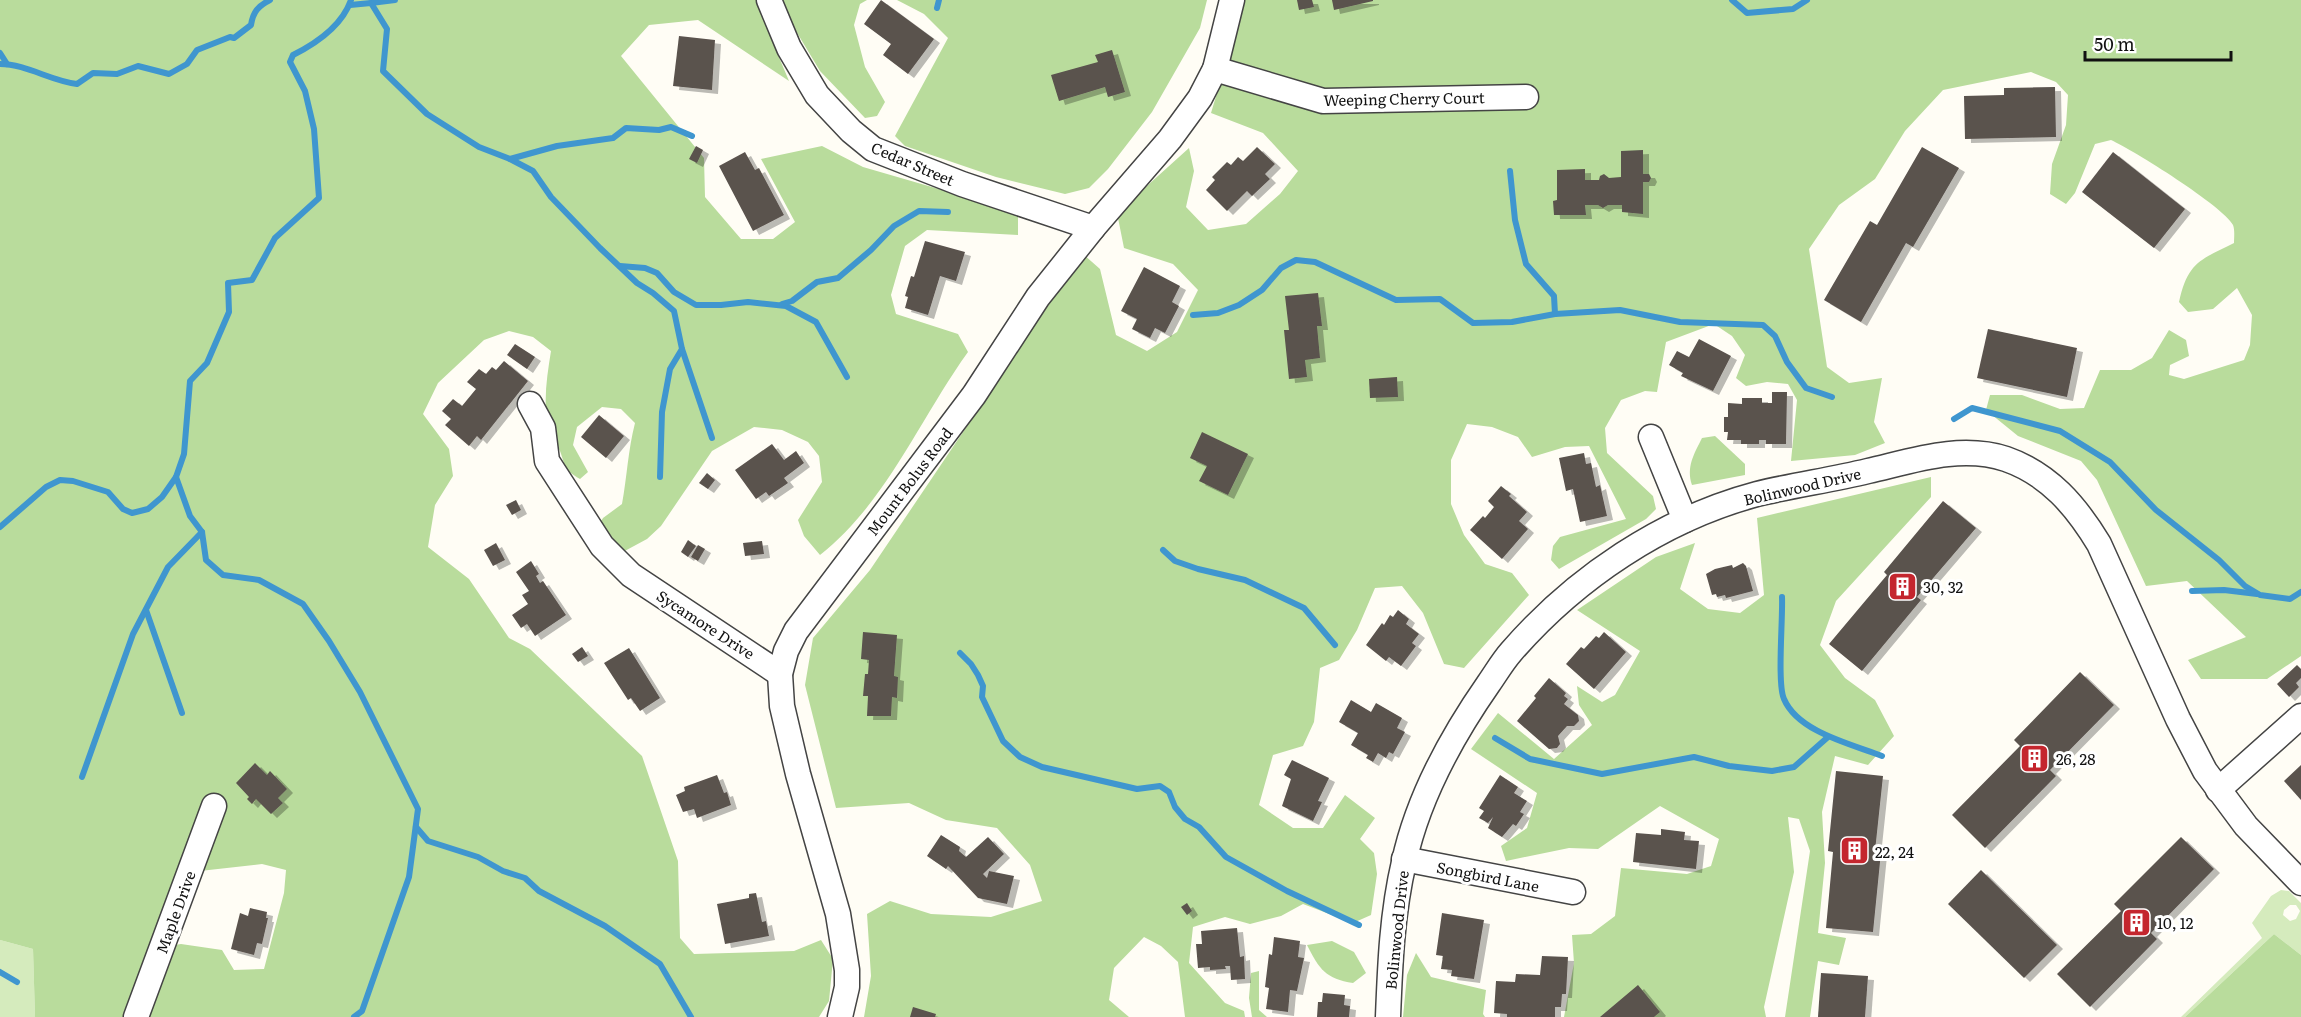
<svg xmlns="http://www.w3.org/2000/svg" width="2301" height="1017" viewBox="0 0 2301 1017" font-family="Literata,serif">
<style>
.green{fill:#d5ebbd;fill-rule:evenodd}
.forest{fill:#b9dc9c;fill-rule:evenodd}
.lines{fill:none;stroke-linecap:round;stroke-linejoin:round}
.stream{stroke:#3f96cf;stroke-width:6}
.building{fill:#5a524d;filter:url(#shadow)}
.minor-casing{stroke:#444;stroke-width:27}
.minor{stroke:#fff;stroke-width:24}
.labels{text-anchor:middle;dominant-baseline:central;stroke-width:6;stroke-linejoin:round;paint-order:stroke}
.street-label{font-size:15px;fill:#111;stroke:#fff}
.poi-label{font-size:15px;fill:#111;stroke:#fff;text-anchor:start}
</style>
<defs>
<filter id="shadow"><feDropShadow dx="6" dy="4" stdDeviation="0" flood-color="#0004"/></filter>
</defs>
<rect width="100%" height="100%" fill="#fffdf5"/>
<g class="green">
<path d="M2281,890L2289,891L2301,903V955L2274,934L2185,1017H2181L2262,938L2252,923L2271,896ZM2290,905H2296L2300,911L2296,919L2290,921L2283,915L2284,910Z"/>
<polygon points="0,940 33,949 35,1017 0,1017"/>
</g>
<g class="forest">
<path d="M0,0H759L773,43L789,81L698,20L649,25L621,56L704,158L705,197L741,239H773L795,222L761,159L822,146L863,167L1018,212V235L927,230L905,246L891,295L896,314L958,334L968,352C919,420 887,502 820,555L804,536L798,520L822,482L819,456L808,442L782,430L754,427L712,451L661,526L647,539L621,553L597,528L603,518L622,504C627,477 628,450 635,423L621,409L602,407L577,427L573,445L588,472L580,479C563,469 566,467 560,451C556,442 550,434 548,426C543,401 547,376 551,351L533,337L509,331L484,340L438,383L423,414L449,449L453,476L435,505L428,547L469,579L509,638L530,649L642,756L678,861L680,938L694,954L794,951L821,940L833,959L829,1001L819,1017H35L33,949L0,940ZM262,864L286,870L284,893L264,969L234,970L222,950L181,944L156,948L182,873Z"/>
<polygon points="782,0 867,0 860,4 854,25 865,67 885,102 877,116 865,118 820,71 784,11"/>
<polygon points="897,0 1207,0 1200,28 1152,112 1108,169 1089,188 1065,194 996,177 905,146 895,136 948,38 924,14"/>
<path d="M1245,0H2301V656L2267,679H2201L2188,660L2246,637L2187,581L2146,586L2097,480L2081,461L2018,436L1986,410L1990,395H2022L2060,409L2084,408L2100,370H2131L2152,358L2169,330L2186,340L2189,356L2170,365L2169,375L2184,379L2244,360L2250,345L2252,315L2237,288L2213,309L2188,312L2179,302C2188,262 2200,260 2234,243C2234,238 2235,230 2233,225C2223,206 2133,150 2111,140L2095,144L2075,193L2066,204L2050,194L2052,164L2066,125L2068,95L2056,82L2031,72L1943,90L1905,131L1875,179L1839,205L1809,249L1827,367L1849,383L1882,378L1874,422L1885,443L1855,455L1791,461L1797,400L1788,384L1767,382L1746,386L1736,378L1745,355L1732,336L1714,324L1666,342L1657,392L1645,391L1621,400L1605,428L1607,453L1653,496L1656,509L1646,519L1559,569L1551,560L1553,546L1560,537L1626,519L1589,446L1565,447L1532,457L1518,437L1492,427L1467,424L1451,460V504L1464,535L1485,564L1512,573L1529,595L1464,668L1444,664L1423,613L1402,586L1375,588L1357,630L1339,660L1320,668L1314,722L1303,746L1273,755L1259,805L1293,828H1323L1345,795L1375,818L1360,839L1374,853L1377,874L1371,915L1353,923L1303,904L1281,916L1250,924L1225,917L1193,927L1189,963L1225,1003L1244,1011L1245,1017H1185L1178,962L1161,946L1144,937L1114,968L1109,1000L1129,1017H864L871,976L867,914L890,901L931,914L991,917L1042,901L1030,865L997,828L946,820L909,803L836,808L805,685L813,638L870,570L1083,254L1100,269L1116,335L1147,351L1177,332L1198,290L1173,264L1124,248L1117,213L1189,148L1194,171L1186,207L1208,230L1246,224L1280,194L1298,171L1263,133L1211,113Z"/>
<path d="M1715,436L1745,464V475L1692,485C1686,467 1694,454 1702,438Z"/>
<polygon points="1931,477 1931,497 1836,601 1820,645 1845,678 1875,700 1894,736 1868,765 1835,756 1822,812 1825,863 1818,933 1846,938 1839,965 1818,961 1810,1017 1785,1017 1810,851 1799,819 1788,817 1794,872 1764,1007 1766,1017 1564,1017 1574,963 1572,935 1591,934 1615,916 1621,868 1687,874 1711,866 1719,839 1660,806 1598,849 1569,848 1506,861 1501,846 1527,828 1537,793 1471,749 1498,713 1554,759 1592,725 1579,705 1577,686 1602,702 1615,695 1640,651 1577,610 1656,557 1695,543 1680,589 1708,609 1740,613 1764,595 1757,518"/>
<polygon points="2274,934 2301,955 2301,1017 2185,1017"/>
<path d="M1332,941L1354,952L1366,973L1353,983C1326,979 1319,969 1307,945Z"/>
<polygon points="1416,953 1431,977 1486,990 1483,1014 1485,1017 1403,1017 1407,975"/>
<polygon points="1259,971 1259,1010 1267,1017 1252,1017 1249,998 1251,973"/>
</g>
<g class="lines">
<g class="stream">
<polyline points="1732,0 1747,13 1793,9 1807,0"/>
<polyline points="371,3 395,0"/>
<polyline points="350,5 371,3 387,29 383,71 427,114 479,147 510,159 533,171 551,197 600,248 637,283 653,293 674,311 682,349 670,369 662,412 660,477"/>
<polyline points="937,8 939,0"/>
<polyline points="0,53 7,64"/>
<path d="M0,64C26,64 51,81 77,84L93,73L117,74L138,66L169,74L187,64L197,50L230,37L234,38L251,25C253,12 258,6 270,0"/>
<polyline points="510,159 557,146 613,138 626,128 659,130 671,127 692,136"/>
<polyline points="1510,171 1515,220 1526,264 1554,296 1555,314"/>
<polyline points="620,266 645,268 657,273 674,292 696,305 721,305 748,302 786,306 816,322 847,377"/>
<polyline points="782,304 792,301 817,282 838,278 871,250 894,226 919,211 948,212"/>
<polyline points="1193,315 1218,313 1239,305 1262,290 1281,268 1296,260 1315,262 1396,300 1440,299 1473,323 1512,322 1555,314 1620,310 1680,322 1763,325 1775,336 1787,362 1806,388 1832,397"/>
<polyline points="682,349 712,438"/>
<polyline points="1954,419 1972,408 2060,431 2110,462 2156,510 2219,560 2245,586 2260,595 2290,599 2301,592"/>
<polyline points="176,477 190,516 202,532 206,560 223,575 259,580 303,604 329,641 360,692 418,809 409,877 362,1011 354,1017"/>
<path d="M0,527L46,487L60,480L73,481L108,492L123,509L132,513L148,509L162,497L176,477L184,454L190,381L207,363L229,312L228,283L252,280L275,238L319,198L314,129L305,91L290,62L293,55C317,43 342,26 351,0"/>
<polyline points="1163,550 1175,561 1198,569 1245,580 1304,608 1335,645"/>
<polyline points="2192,591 2224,590 2257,594"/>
<path d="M1782,597C1783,618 1777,684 1784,699C1798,732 1851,744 1882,756"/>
<polyline points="146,610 182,713"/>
<polyline points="960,653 971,664 978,675 983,686 982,697 1003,741 1020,757 1042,767 1137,789 1160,786 1169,792 1175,807 1185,819 1199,827 1226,857 1287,891 1359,925"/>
<polyline points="1495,738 1530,759 1602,774 1694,757 1729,766 1772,771 1794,767 1828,737"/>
<polyline points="82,777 133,634 168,567 202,532"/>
<polyline points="416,827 428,841 478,857 503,871 525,878 539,891 605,926 660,964 691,1017"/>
<polyline points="0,972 17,982"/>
</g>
</g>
<g class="building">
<polygon points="881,0 934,39 908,74 883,55 891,44 864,24"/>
<polygon points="1297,0 1312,0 1314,7 1299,10"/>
<polygon points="1332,0 1373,0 1373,1 1334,10"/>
<polygon points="679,36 715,40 712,90 673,86"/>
<polygon points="1112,50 1125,92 1108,97 1105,87 1059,101 1051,75 1098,62 1095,55"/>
<polygon points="2055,87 2056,137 1965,139 1964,96 2004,95 2004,88"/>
<polygon points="696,146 703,150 697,163 689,159"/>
<polygon points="1257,147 1275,164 1265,174 1270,179 1252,196 1247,191 1227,211 1206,190 1215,180 1212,177 1227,162 1231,165 1238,157 1243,161"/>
<polygon points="1922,147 1959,168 1913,247 1906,243 1861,322 1824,300 1870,221 1877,225"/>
<polygon points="1643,150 1643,174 1649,174 1651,178 1649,182 1643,182 1643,214 1622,212 1622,205 1608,205 1603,208 1598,205 1585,205 1586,215 1554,215 1553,201 1557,200 1557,170 1585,169 1585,180 1599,180 1600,176 1604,174 1609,178 1621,177 1621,151"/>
<polygon points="745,152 755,170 759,168 784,215 753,231 719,166"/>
<polygon points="2113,152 2185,209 2154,248 2082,192"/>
<polygon points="925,241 965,252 956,281 940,276 928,315 905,308 908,297 905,296 911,276 914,277"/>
<polygon points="1144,267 1180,286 1172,302 1179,306 1165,333 1155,328 1150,338 1132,329 1137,319 1121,311"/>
<polygon points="1318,293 1322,326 1317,326 1320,358 1305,360 1307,377 1289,379 1284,330 1289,330 1285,296"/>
<polygon points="1988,329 2077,348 2067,397 1977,378"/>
<polygon points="1699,339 1731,356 1713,391 1681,376 1683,373 1669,365 1677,351 1689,357"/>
<polygon points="515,344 535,357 527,369 507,355"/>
<polygon points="504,361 528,381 481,440 477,436 469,446 445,425 451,419 442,411 453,399 462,406 476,389 467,382 479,369 486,374 492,367 496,370"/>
<polygon points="1397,377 1398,397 1370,398 1369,379"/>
<polygon points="1772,392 1787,392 1786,444 1766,444 1766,440 1759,440 1759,444 1741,444 1741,440 1727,440 1728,432 1724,432 1724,417 1728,417 1728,403 1742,404 1742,398 1762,398 1762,403 1772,403"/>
<polygon points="599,415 624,436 606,458 581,437"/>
<polygon points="1202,432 1248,454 1228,495 1199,481 1207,466 1190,458"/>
<polygon points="772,444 784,460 796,451 804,463 784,478 788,483 769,496 766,492 756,499 735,470"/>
<polygon points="1584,453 1586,464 1591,463 1596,487 1600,485 1607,516 1580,522 1573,489 1566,491 1559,458"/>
<polygon points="707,473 715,480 708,489 699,483"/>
<polygon points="1501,486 1511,494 1509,496 1527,512 1519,521 1528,529 1502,559 1470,530 1483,516 1485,518 1494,507 1488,501"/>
<polygon points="516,500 521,510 512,515 506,505"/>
<polygon points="1943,501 1976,528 1917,597 1921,600 1862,671 1829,644 1887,575 1884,572"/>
<polygon points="688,540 696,546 688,557 681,552"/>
<polygon points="762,541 764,554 745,556 743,543"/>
<polygon points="496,543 505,560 493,566 484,550"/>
<polygon points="698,545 705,549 698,561 691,557"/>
<polygon points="531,561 539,574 536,576 540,583 543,581 566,615 535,636 527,624 521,628 512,615 528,604 522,595 529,591 516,572"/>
<polygon points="1743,563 1746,566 1753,591 1726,598 1725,595 1717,597 1716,594 1712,595 1706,574 1715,569 1732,565 1733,568"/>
<polygon points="1398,610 1409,619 1406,624 1419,634 1412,643 1416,646 1401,666 1389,657 1386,661 1366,645 1382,623 1384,625 1390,615 1393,617"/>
<polygon points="863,632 897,635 894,676 898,677 897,698 892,697 891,716 867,716 868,696 863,696 865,674 868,674 869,660 861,659"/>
<polygon points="1604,632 1626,652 1594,689 1566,664 1581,647 1584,649 1596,636 1599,638"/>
<polygon points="582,647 588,656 578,662 572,654"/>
<polygon points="629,648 660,698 640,711 631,698 628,700 604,663"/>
<polygon points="2297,665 2301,669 2301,678 2296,683 2299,687 2289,697 2277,684"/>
<polygon points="2080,672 2114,705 2050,770 2056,776 1985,848 1952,815 2020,746 2014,740"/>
<polygon points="1549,678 1566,693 1564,696 1568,699 1564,704 1578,715 1579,721 1574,726 1567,726 1558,736 1560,744 1557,748 1549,749 1517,721 1536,698 1534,696"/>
<polygon points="1351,700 1371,712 1376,703 1402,718 1397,728 1405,732 1393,754 1389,752 1386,758 1378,753 1373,762 1366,758 1368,755 1351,745 1358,733 1339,722"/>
<polygon points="1292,760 1329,778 1318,801 1322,802 1313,821 1282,806 1291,779 1284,775"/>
<polygon points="255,763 267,775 270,771 287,789 278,798 283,803 271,814 256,799 252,804 247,799 249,797 236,783"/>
<polygon points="2301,765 2301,800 2284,781"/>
<polygon points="1836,771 1883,776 1875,851 1881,852 1873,932 1826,928 1833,852 1828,851"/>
<polygon points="717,775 724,793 727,792 731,805 697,818 694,809 683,812 676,795 685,791 684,787"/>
<polygon points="1500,775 1518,787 1514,793 1527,801 1520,812 1524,814 1516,826 1513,824 1502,837 1488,828 1493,817 1488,823 1479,818 1484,811 1479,808"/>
<polygon points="1661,829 1685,832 1684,840 1699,841 1696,869 1633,862 1636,833 1661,835"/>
<polygon points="941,835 960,847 959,851 966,857 988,837 1004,854 983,874 987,878 989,871 1014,876 1007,904 978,898 948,866 946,869 927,856"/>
<polygon points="2181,837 2214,869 2151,933 2157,939 2090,1007 2057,974 2121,911 2114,904"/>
<polygon points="1981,870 2057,945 2024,978 1948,904"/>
<polygon points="756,893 762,922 766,921 769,936 725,944 717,904 749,898 749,894"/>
<polygon points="1187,903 1192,911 1187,915 1181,907"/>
<polygon points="250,908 267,912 266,918 268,918 262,944 257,943 254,955 231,949 240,913 248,916"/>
<polygon points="1442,913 1484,920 1474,979 1451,976 1452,970 1441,969 1443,956 1436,955"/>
<polygon points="1237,928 1240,957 1244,956 1245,979 1231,980 1230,966 1225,966 1226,969 1210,970 1210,967 1198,968 1196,944 1202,944 1201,931"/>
<polygon points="1274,937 1300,941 1298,957 1304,958 1297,991 1290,990 1288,1012 1266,1009 1269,988 1265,987 1269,954 1272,955"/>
<polygon points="1542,956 1568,957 1566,994 1562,994 1561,1007 1555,1007 1555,1017 1507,1017 1507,1014 1494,1013 1496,981 1515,982 1516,974 1540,975"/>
<polygon points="1821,973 1868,976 1865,1017 1818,1017"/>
<polygon points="1638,985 1660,1012 1654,1017 1600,1017"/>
<polygon points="1323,993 1345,995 1344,1005 1350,1006 1349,1017 1317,1017 1318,1002 1322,1002"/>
<polygon points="913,1007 936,1014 935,1017 910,1017"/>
</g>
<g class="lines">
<defs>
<g id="minor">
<polyline points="769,0 789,48 817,95 851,131 873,149 962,184 1093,228"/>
<polyline points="1215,69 1323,101 1526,97"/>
<polyline points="530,404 543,428 547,461 602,546 631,575 780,674"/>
<polyline points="1651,437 1685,520"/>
<polyline points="2218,790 2301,716"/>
<polyline points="1404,859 1573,892"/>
<polyline points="136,1017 214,806"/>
<polyline points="840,1017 847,987 847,970 838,914 798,774 782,706 780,674 786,651 796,631 974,395 1038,297 1093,228 1170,139 1200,98 1215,69 1232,0"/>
<path d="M1388,1017C1390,965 1392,913 1404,862C1418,797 1452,736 1489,683C1496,673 1503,661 1511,652C1575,578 1663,519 1757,494C1794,485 1831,480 1868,471C1912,461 1960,444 2006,459C2049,474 2076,506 2099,544L2178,719L2205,771L2246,826L2301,883"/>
</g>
</defs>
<use href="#minor" class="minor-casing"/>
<use href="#minor" class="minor"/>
</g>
<defs>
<symbol id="building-square" viewBox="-11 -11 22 22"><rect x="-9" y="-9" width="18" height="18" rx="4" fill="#c4262e" stroke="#fff"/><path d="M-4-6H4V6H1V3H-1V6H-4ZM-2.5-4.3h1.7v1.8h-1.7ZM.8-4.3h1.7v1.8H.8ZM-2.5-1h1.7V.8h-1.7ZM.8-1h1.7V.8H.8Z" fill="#fff"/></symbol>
</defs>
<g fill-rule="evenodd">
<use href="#building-square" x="1886" y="570" width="33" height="33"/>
<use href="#building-square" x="2018" y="742" width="33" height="33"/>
<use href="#building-square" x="1838" y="834" width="33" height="33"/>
<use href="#building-square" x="2120" y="906" width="33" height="33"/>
</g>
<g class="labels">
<g class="street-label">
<text transform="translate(1404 98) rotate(-1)">Weeping Cherry Court</text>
<text transform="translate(913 163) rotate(23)">Cedar Street</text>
<text transform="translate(909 481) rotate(-53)">Mount Bolus Road</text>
<text transform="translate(1802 486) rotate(-13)">Bolinwood Drive</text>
<text transform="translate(706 624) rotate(33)">Sycamore Drive</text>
<text transform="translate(1488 876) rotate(11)">Songbird Lane</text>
<text transform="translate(175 912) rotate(-70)">Maple Drive</text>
<text transform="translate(1396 930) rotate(-84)">Bolinwood Drive</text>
</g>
<g class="poi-label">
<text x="1923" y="586">30, 32</text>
<text x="2056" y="758">26, 28</text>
<text x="1875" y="851">22, 24</text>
<text x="2157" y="922">10, 12</text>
</g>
</g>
<path d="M2085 51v9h146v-9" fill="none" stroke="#111111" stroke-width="3"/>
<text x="2094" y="51" font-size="18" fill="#111111" stroke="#ffffff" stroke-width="4.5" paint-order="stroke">50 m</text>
</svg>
